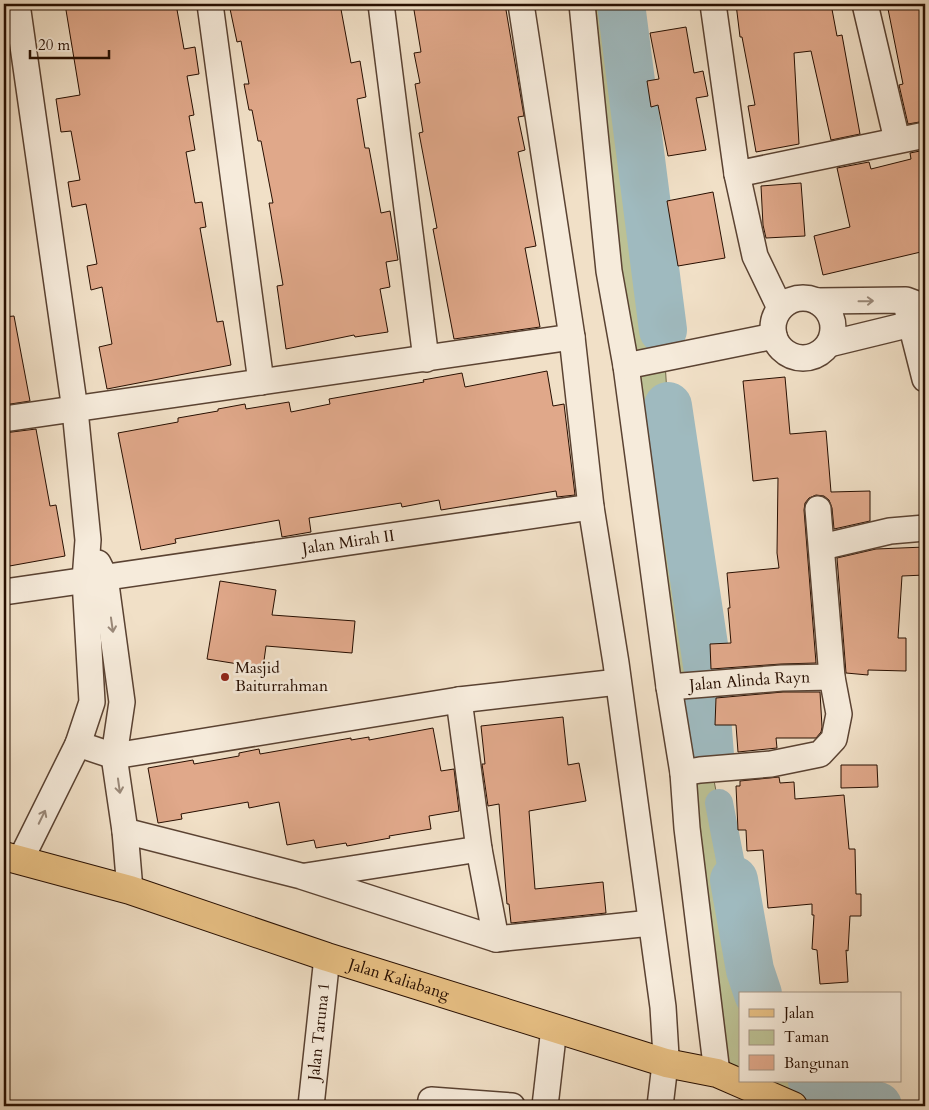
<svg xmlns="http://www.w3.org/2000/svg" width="929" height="1110" viewBox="0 0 929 1110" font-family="Cardo,serif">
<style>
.green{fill:#bcc194;stroke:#72684a}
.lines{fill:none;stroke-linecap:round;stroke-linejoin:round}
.canal{stroke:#9fbabf;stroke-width:28}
.river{stroke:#9fbabf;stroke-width:48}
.building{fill:#e0a88a;stroke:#270e00}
.minor-casing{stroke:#5a4232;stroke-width:28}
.major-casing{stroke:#270e00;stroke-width:30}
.minor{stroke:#f6ebdb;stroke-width:25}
.major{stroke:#e8c084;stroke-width:28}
.oneway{stroke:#998878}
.poi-dot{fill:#8f2418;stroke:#f6ebdb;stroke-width:2}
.labels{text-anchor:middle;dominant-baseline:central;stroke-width:5;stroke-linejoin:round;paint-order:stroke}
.street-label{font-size:16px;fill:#270e00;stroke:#f6ebdb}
.poi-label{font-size:16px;fill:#270e00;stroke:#f6ebdb;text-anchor:start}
</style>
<rect width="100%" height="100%" fill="#f1e0c7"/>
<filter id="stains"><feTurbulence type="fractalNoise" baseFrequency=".004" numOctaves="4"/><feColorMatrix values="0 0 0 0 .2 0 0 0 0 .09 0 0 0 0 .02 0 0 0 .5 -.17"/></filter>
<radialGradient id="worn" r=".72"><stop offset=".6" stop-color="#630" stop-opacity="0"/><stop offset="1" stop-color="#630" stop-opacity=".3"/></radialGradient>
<polygon class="green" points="582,4 621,4 663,330 668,410 707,665 706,705 712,770 750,970 758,994 740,994 740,1081 812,1081 819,1086 877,1106 793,1106 717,1073"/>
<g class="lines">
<polyline class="canal" points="719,803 734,880"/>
<g class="river">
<polyline points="621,4 663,330"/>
<polyline points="668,406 707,665"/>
<polyline points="706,705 710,755"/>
<polyline points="734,880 750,970 758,994"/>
<polyline points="812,1081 819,1086 878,1106"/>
</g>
</g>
<g class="building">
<polygon points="65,4 176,4 184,49 195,47 199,74 187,76 194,115 189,116 195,150 186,152 195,203 202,202 206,227 200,228 217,322 223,321 231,365 107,389 99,347 112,344 102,287 91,290 87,266 97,264 86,204 72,207 68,182 80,180 71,131 61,132 56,99 80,95"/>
<polygon points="229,4 340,4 351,63 360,61 366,97 357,99 365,148 369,148 381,213 390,211 398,260 386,262 390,287 380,289 388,332 355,337 354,335 286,349 277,286 283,285 269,203 273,203 261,141 258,141 252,110 249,110 244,84 249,84 241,41 237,42"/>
<polygon points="413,4 505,4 524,116 518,117 525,150 518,152 536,246 525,248 540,327 454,339 433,229 437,228 419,133 423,132 415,84 420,83 414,53 421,52"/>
<polygon points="736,4 831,4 837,36 842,35 860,134 831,140 811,51 794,53 799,144 756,152 748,106 755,105 742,37 740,37"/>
<polygon points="887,4 925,4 925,121 908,124 899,85 903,84"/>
<polygon points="686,27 694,73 703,71 708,96 696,98 706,150 668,156 658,105 651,107 647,81 659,79 650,33"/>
<polygon points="925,150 925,251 823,275 814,236 850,227 837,168 869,162 871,169 911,159 910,153"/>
<polygon points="801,183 805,236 766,238 763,225 761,186"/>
<polygon points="713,192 725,258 678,266 667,201"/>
<polygon points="14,316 30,401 4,405 4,317"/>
<polygon points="547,371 553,406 564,404 575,495 557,497 556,491 441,510 439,500 402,507 401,503 309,518 311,532 282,537 279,520 175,539 176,543 141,550 118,433 178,422 178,418 218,411 218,409 245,404 246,409 289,402 291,412 330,404 329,399 424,382 423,380 462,373 465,387"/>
<polygon points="785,377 790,434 826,431 831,492 870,491 870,521 834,529 832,508 829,500 824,496 816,495 809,498 805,503 804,510 816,663 781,664 711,669 710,644 731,643 728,608 730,608 727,573 779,568 777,553 778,478 753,481 743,381"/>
<polygon points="36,429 50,506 56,505 65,556 4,567 4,433"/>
<polygon points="925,547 925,575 902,576 898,638 906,638 906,671 868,670 868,675 846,673 837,558 876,549"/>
<polygon points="220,581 276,590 272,615 355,621 352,653 266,646 263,668 207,659"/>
<polygon points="783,692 820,692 822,727 821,732 816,738 776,738 777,748 738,752 736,725 715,725 716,698"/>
<polygon points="563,717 568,765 579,763 586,801 529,811 535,889 603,882 606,913 511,923 509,904 507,904 499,804 488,806 482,764 485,764 481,726"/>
<polygon points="433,728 441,771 454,769 459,811 429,816 431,829 389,836 390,838 347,846 346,843 316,848 314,840 287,845 279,802 249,808 248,802 181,814 182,819 158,823 148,768 193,760 194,764 239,756 239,753 259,749 260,754 351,738 351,740 369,737 369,740"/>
<polygon points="841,765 877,765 878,787 841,788"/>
<polygon points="779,777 780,783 794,782 795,799 844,795 849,849 855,849 856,894 861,894 861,916 850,916 848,951 846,950 848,982 820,984 817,950 812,949 814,915 812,915 812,904 768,908 763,850 747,851 746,830 738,830 736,786 740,786 740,781"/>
</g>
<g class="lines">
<defs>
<g id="minor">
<polyline points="17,4 75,410 88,540 85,580 92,702 78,744 20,861"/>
<polyline points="210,4 261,382"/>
<polyline points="381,4 426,359"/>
<polyline points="521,4 572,337 591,507 616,663 663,1007 666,1056 660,1106"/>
<polyline points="582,4 609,271 626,366 669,687 683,773 687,828 717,1073"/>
<polyline points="713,4 737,174 925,135"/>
<polyline points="865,4 897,140"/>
<polyline points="737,174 755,256 780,308"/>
<circle cx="803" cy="328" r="30"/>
<polyline points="817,301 906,300 925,307"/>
<polyline points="907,308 925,379"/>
<polyline points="829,344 911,324 925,315"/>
<polyline points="626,366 774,336"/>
<polyline points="4,419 572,337"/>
<polyline points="822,547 890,531 925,528"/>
<polyline points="98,563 105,577 122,702 114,756 125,831 130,890"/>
<path id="s1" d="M4,592L591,507"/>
<path id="s2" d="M669,687L782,678L832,677"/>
<polyline points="459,700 479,849 496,939"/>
<polyline points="78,744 114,756 459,700 618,682"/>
<polyline points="683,773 700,770 771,764 820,754 834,739 839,714 832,677 818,509"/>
<polyline points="125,831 301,876 496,939 651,923"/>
<polyline points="306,876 479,849"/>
<path id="s3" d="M311,1106L327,957"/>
<polyline points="430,1106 431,1100 512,1106"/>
<polyline points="545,1106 554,1028"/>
</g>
<g id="major">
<path id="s4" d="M4,856L130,890L327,957L666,1063L717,1073L793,1106"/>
</g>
</defs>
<use href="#minor" class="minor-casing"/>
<use href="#major" class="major-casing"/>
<use href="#minor" class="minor"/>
<use href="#major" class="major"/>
</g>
<defs><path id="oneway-shaft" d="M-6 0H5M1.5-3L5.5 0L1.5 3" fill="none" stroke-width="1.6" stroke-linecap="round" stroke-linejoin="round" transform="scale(1.25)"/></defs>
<g class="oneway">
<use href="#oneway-shaft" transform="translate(866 301) rotate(-1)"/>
<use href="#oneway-shaft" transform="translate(112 625) rotate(82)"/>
<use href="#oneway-shaft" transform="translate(119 786) rotate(82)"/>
<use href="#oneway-shaft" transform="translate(42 817) rotate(-64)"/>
</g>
<circle class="poi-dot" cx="225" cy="677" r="5"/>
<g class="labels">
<g class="street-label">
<text stroke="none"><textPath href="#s1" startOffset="348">Jalan Mirah II</textPath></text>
<text stroke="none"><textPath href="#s2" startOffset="81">Jalan Alinda Rayn</textPath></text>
<text stroke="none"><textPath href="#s4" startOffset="414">Jalan Kaliabang</textPath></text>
<text stroke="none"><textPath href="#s3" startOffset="75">Jalan Taruna 1</textPath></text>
</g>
<g class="poi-label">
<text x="235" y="668">Masjid<tspan x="235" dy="18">Baiturrahman</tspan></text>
</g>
</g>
<rect width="929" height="1110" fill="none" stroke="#f1e0c7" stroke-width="20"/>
<rect x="5" y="5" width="919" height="1100" fill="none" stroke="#270e00" stroke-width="2.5"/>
<rect x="10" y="10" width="909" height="1090" fill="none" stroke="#270e00"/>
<rect x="739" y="992" width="162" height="90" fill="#f6ebdb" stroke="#a39383"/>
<rect x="749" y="1009" width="25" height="8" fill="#e8c084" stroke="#a39383"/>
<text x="784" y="1018" font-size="15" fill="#270e00">Jalan</text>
<rect x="749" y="1030" width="25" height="15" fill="#bcc194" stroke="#a39383"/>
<text x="784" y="1042" font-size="15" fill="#270e00">Taman</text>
<rect x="749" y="1055" width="25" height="15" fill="#e0a88a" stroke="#a39383"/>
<text x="784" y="1068" font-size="15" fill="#270e00">Bangunan</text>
<path d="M30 50v8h79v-8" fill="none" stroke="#270e00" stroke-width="2.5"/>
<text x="38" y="50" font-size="15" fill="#270e00" stroke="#f6ebdb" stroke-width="4" paint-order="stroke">20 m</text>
<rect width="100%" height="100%" filter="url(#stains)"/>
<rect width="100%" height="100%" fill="url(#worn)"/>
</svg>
